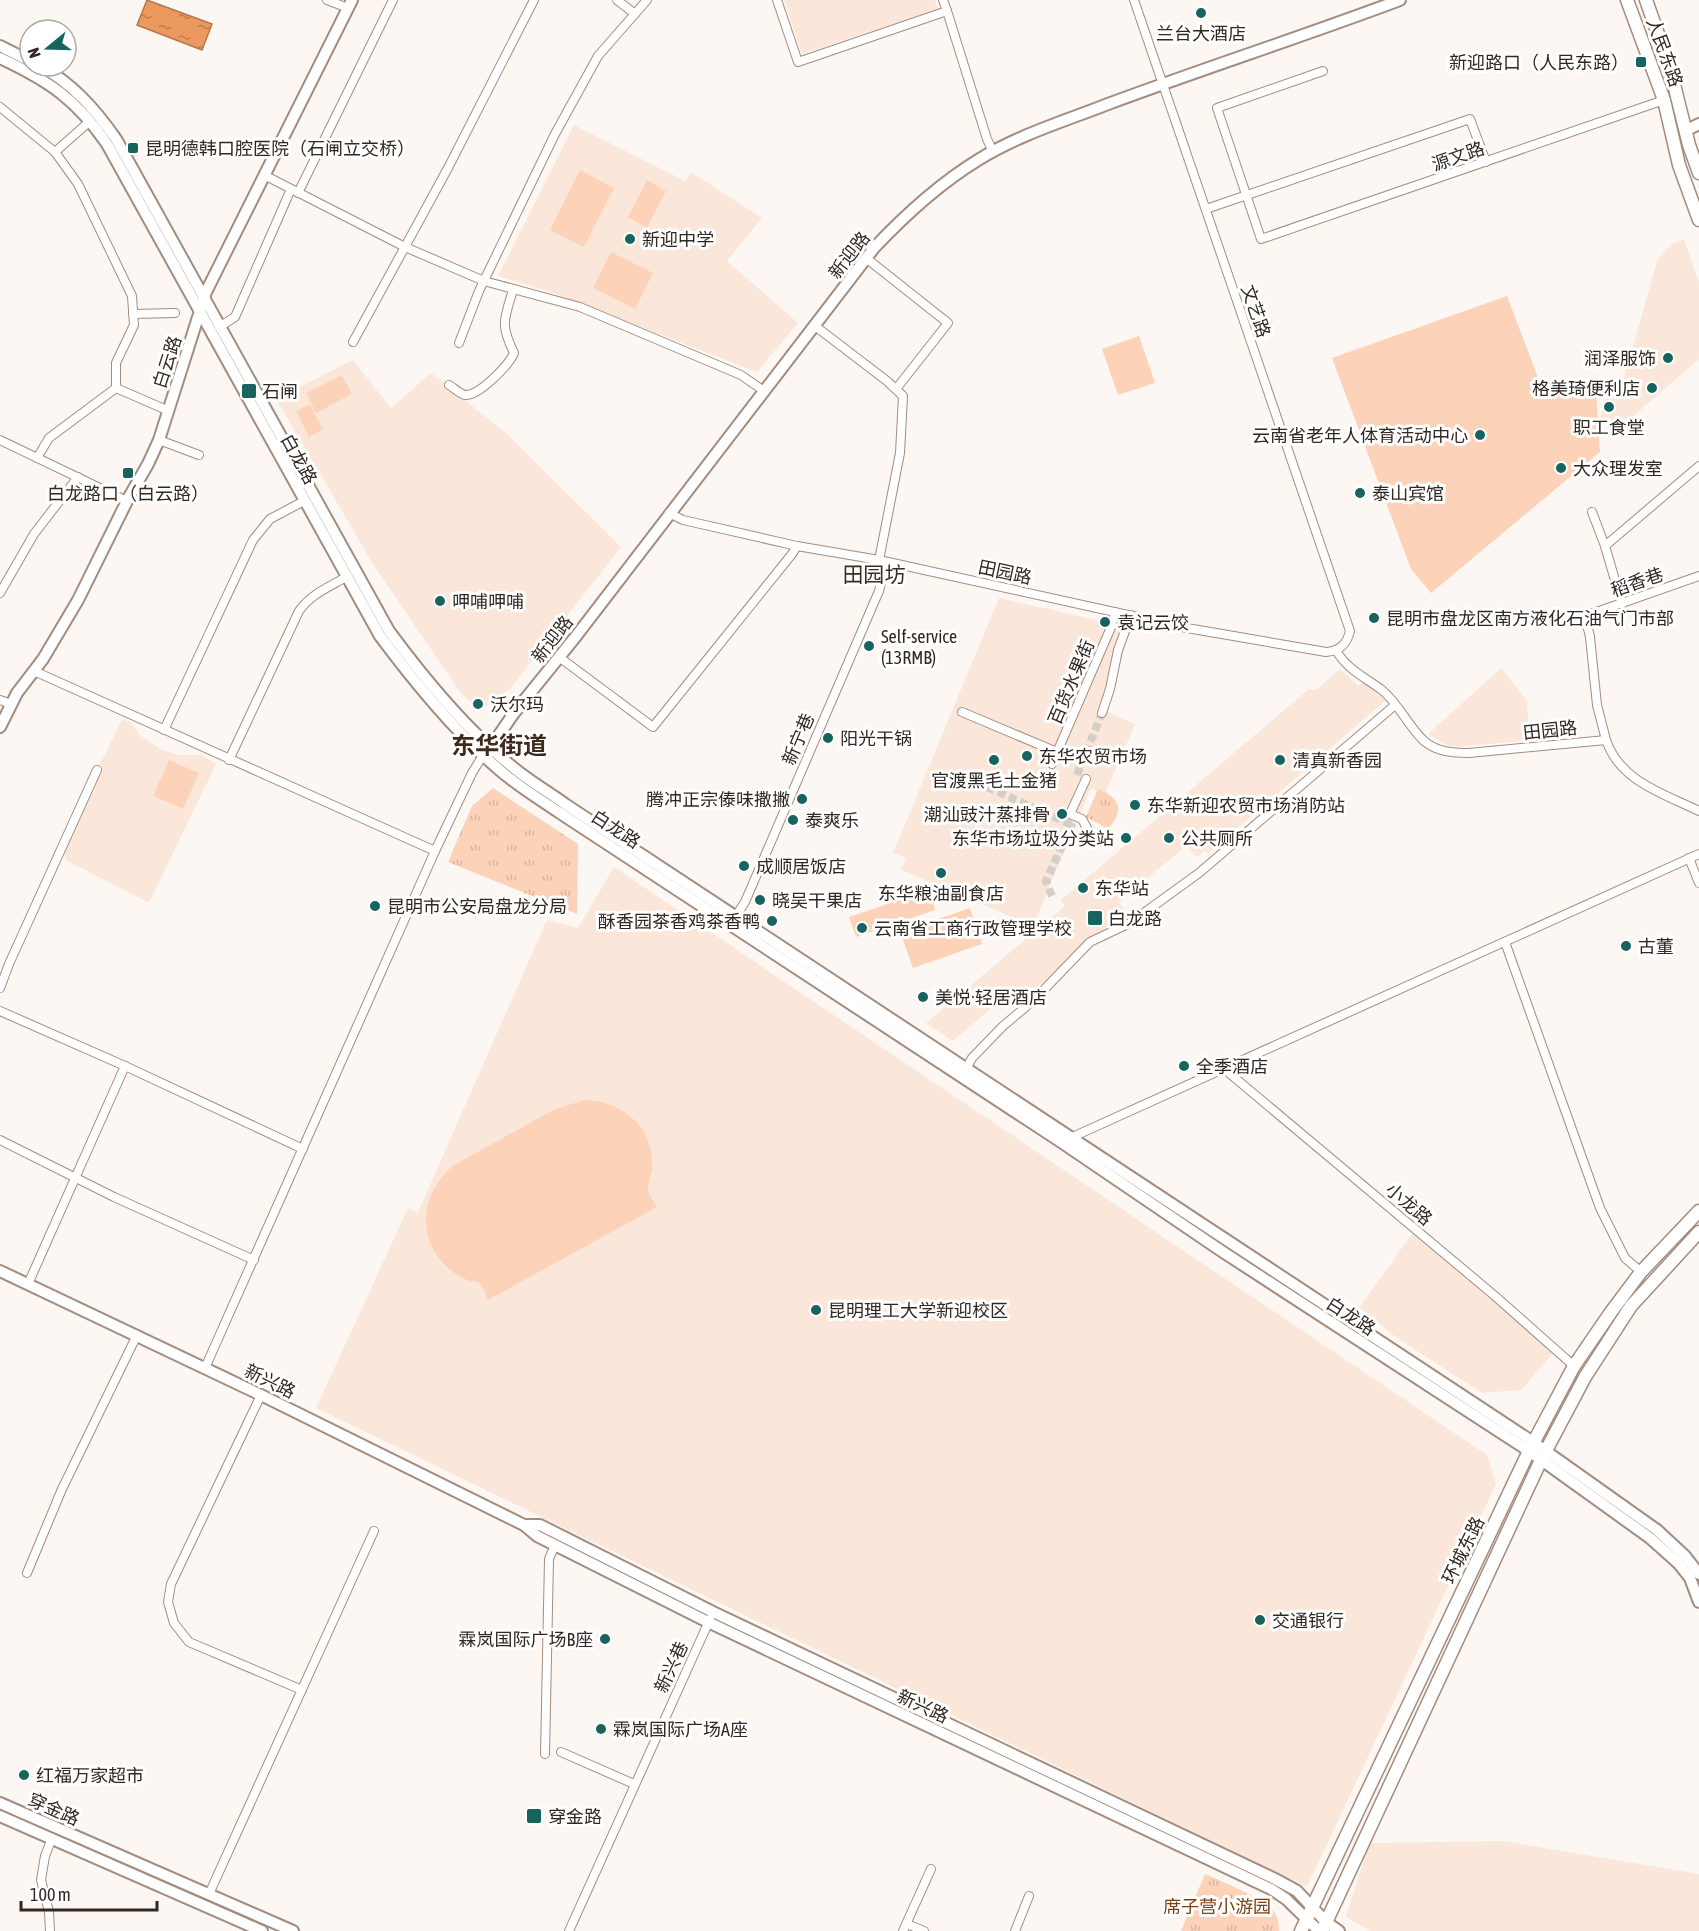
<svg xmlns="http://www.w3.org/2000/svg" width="1699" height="1931" viewBox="0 0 1699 1931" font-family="'Asap Condensed','Noto Sans SC',sans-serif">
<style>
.built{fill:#fbe7da}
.grass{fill:url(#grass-tufts)}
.garden{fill:#fcd3b9}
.water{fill:url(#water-ripples);stroke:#b3774c;stroke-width:1.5}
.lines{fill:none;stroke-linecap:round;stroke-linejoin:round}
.street-tunnel{stroke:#d3cec9;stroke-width:8;stroke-dasharray:8 4;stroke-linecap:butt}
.street-casing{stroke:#a48c7d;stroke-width:10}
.secondary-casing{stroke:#a48c7d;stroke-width:14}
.primary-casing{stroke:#a48c7d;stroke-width:15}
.street{stroke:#fff;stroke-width:8}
.secondary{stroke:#fff;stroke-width:10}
.primary{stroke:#fff;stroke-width:12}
.poi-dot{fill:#17635d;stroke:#fff;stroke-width:2}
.labels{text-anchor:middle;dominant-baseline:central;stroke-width:6;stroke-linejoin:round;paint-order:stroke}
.poi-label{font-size:18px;fill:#312821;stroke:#fff;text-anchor:start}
.street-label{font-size:18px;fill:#312821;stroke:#fff}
.park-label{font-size:18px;fill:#774218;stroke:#fff}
.quarter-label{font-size:21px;fill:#3e2b1e;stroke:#fff}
.district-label{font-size:24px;font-weight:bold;fill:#3e2b1e;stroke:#fff}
</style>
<defs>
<pattern id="grass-tufts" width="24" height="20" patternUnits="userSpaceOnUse" patternTransform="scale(1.5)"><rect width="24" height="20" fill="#fcd3b9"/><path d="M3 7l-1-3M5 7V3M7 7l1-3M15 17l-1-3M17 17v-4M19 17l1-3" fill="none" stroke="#d8b59f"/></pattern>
<pattern id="water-ripples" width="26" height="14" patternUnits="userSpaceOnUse" patternTransform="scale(1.5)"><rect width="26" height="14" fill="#eb995f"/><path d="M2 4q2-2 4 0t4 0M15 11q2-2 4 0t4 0" fill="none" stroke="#bf7d4e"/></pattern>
</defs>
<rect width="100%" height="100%" fill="#fcf7f3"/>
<g class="built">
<polygon points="784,0 935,0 938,9 802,54"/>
<polygon points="574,125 685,181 691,172 762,218 727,261 798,323 757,372 547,291 498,276"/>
<polygon points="1684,240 1699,282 1699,359 1629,420 1615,416 1612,421 1600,418 1608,393 1619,396 1658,258 1673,243"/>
<polygon points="353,360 391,408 431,373 506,433 621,547 510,689 479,711 460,692 373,564 276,399"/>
<polygon points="999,598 1132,628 1121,660 1114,692 1106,711 1135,724 1105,794 1091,788 1033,926 901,870 906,858 893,853"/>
<polygon points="1501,668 1527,700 1529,740 1460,747 1447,745 1428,734"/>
<polygon points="1340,669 1358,686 1363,682 1386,700 1208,854 1205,851 1197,857 1186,846 1119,902 1129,916 1109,925 1013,1008 1003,998 953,1041 926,1023 1065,906 1061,900 1309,689 1316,690"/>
<polygon points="122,720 129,721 141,736 160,749 178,755 201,755 216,764 149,903 66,860 60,845"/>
<polygon points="614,867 1487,1455 1496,1484 1307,1887 316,1408 408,1208 418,1212 547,920 578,928"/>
<polygon points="1414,1231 1554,1352 1521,1390 1482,1393 1397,1338 1359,1308"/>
<polygon points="1503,1841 1699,1874 1699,1931 1370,1931 1346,1917 1369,1843"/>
</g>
<g class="grass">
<polygon points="493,788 578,844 577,914 448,862 472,806"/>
<path d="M1098,789C1121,798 1124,811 1108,829L1086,817Z"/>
<path d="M1205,1874C1222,1882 1259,1896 1272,1909C1277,1914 1279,1924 1279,1931H1181Z"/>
</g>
<g class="garden">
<polygon points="580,170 614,188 584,247 550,230"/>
<polygon points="647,180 666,191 647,228 628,217"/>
<polygon points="611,252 653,273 635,309 593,288"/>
<polygon points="1507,296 1540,383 1554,394 1590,379 1596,391 1600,452 1431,593 1411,569 1332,358"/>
<polygon points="1139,336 1155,383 1118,395 1102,349"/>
<polygon points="342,375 352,394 316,413 306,393"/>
<polygon points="310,404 323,429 309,437 296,411"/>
<polygon points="169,760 199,773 183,809 153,796"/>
<polygon points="929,890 935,910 856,937 849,917"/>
<polygon points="970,908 982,944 913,968 900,932"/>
<path d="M585,1100C619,1101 649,1123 652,1158C654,1170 648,1181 648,1190C649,1195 654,1202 657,1207L488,1300C486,1295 483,1286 479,1283C477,1281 473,1282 470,1281C461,1278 453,1273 446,1266C415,1237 422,1190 454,1165L555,1109Z"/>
</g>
<polygon class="water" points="147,0 212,24 202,50 137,25"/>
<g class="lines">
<g class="street-tunnel">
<polyline points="1077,775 1102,713"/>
<polyline points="987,787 1072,825"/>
<polyline points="1052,896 1046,881 1074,820"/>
</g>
<defs>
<g id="street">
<polyline points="327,0 348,8"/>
<polyline points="617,0 635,14"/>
<polyline points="777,0 798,62 947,11 943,0"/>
<polyline points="947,11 987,139 993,152"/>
<polyline points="1323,71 1217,108 1261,239 1664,100"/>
<polyline points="0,107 55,152 78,184 132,296 134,325 116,363 116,388 49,438 37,458"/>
<polyline points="55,152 90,121"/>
<polyline points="264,175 405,247 484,281 580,307 741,375 764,391"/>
<polyline points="298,193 393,0"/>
<polyline points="1206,209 1470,119 1486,162"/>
<polyline points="866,258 948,323 896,389"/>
<polyline points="133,314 175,313"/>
<polyline points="815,326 887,381 903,396 900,453 879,560"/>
<polyline points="219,327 235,317 291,189"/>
<polyline points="353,342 448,168 534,0"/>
<polyline points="459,343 479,291 555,134 598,56 647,0"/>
<path d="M449,385C454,388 460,394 465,395C479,396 509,365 514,353C500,324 504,320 513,290"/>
<polyline points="116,388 169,411"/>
<polyline points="0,440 127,501"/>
<polyline points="159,440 199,455"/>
<polyline points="1592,512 1605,546 1622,604"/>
<path d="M669,513L683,520L797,546L879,560L1187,628L1326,652C1340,651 1347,644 1350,631L1134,0"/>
<polyline points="1605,546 1699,466"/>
<polyline points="0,593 34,534 78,477"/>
<path d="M1336,650C1346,669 1366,678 1382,690C1399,704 1408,726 1424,741C1437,752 1453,753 1469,753L1606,740C1620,781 1662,793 1699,811"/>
<polyline points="559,657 653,727 792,554 797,546"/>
<polyline points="34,671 435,851"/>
<polyline points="0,700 11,704"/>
<polyline points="962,712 1057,752"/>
<polyline points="1102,713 1110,689 1118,650 1131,615"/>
<polyline points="164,730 253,540 270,519 304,501"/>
<polyline points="1606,740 1597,705 1590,637 1585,616 1699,576"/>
<path d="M229,760L299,611C311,594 329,587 346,577"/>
<polyline points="1052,764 1112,625 1115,612"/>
<polyline points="1086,779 1070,814 1082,819 1088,830 1100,842"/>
<polyline points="1689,858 1699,883"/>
<polyline points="734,919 745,902 879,591 886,562"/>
<polyline points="1505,942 1600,1208 1625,1258 1641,1272"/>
<polyline points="0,988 9,964 97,770"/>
<polyline points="0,1011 125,1066 303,1149"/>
<polyline points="967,1067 972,1058 1003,1026 1034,1000 1090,942 1130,923 1199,873 1395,705"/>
<polyline points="1223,1068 1495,1296 1574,1366"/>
<polyline points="1068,1139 1699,854"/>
<polyline points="0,1140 114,1197 254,1260"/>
<polyline points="28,1284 125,1066"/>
<polyline points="205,1368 435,851 472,773 485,752"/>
<polyline points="261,1395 171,1584 168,1602 174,1623 189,1642 302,1690"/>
<polyline points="27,1573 62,1489 137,1335"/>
<polyline points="561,1752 634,1784"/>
<polyline points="545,1754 549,1559 555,1545"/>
<polyline points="209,1894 374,1531"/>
<polyline points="907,1924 924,1931"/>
<polyline points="50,1931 49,1912 41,1880 45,1856 52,1838"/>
<polyline points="569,1931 710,1619"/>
<polyline points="903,1931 931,1869"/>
<polyline points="1015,1931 1029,1896"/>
</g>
<g id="secondary">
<polyline points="0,46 30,61"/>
<path d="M0,58C49,81 76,99 107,144L380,636C415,683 459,736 503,773C521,788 541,800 560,813L1061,1142L1223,1252L1529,1451L1650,1538L1678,1563L1690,1578L1699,1602"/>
<path d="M40,66C72,83 95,109 116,139L389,631C423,677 465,728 509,764C526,779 547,791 565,804L1533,1442L1657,1530L1685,1556L1699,1574"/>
<polyline points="1685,131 1699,124"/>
<polyline points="0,727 17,693 43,659 78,600 129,497 148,464 159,440 206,292 352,0"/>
<path d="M490,748L514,713L577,635L874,248C906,214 939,184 978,160C1018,135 1065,121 1108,104C1205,68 1304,36 1400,0"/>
<polyline points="0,1271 261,1395 524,1525 537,1536 708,1622 1271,1889 1286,1899 1319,1931"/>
<polyline points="524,1525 540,1525 713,1612 1275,1879 1297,1891 1326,1922 1339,1931"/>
<polyline points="0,1803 293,1931"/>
<polyline points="0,1816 262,1931"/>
</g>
<g id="primary">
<polyline points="1627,0 1664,100 1679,165 1699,220"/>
<polyline points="1646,0 1670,68 1689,145 1699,173"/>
<polyline points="1301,1931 1529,1451 1574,1366 1611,1312 1641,1272 1699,1211"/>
<polyline points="1322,1931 1541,1460 1585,1377 1631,1306 1699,1232"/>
</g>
</defs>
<use href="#street" class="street-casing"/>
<use href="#secondary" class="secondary-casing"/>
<use href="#primary" class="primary-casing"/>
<use href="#street" class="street"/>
<use href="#secondary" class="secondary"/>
<use href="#primary" class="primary"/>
</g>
<g class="poi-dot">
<circle cx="1201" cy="13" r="6"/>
<rect x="1635" y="56" width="12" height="12" rx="3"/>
<rect x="127" y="142" width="12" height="12" rx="3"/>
<circle cx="630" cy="239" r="6"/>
<circle cx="1668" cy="358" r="6"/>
<circle cx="1652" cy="388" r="6"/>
<rect x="241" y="383" width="16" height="16" rx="3"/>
<circle cx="1609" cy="407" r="6"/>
<circle cx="1480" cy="435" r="6"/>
<circle cx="1561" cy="468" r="6"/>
<rect x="122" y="467" width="12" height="12" rx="3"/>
<circle cx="1360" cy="493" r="6"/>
<circle cx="440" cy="601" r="6"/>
<circle cx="1374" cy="618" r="6"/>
<circle cx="1105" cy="622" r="6"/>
<circle cx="869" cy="646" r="6"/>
<circle cx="478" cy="704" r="6"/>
<circle cx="828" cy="738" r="6"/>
<circle cx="1027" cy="756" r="6"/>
<circle cx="994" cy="760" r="6"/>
<circle cx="1280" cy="760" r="6"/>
<circle cx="802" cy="799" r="6"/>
<circle cx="1135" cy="805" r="6"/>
<circle cx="1062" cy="814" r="6"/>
<circle cx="793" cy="820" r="6"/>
<circle cx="1126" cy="838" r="6"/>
<circle cx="1169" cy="838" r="6"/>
<circle cx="744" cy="866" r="6"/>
<circle cx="941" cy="873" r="6"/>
<circle cx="1083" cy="888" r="6"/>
<circle cx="760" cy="900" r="6"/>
<circle cx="375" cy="906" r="6"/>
<rect x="1087" y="910" width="16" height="16" rx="3"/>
<circle cx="772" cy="921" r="6"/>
<circle cx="862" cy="928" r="6"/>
<circle cx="1626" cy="946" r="6"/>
<circle cx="923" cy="997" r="6"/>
<circle cx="1184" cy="1066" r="6"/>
<circle cx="816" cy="1310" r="6"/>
<circle cx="1260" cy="1620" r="6"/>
<circle cx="605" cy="1639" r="6"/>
<circle cx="601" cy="1729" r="6"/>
<circle cx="24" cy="1775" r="6"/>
<rect x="526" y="1808" width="16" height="16" rx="3"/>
</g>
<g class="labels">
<g class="poi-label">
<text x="1201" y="33" text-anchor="middle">兰台大酒店</text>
<text x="1629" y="62" text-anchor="end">新迎路口（人民东路）</text>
<text x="145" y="148">昆明德韩口腔医院（石闸立交桥）</text>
<text x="642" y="239">新迎中学</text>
<text x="1656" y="358" text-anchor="end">润泽服饰</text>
<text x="1640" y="388" text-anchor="end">格美琦便利店</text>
<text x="262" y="391">石闸</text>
<text x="1609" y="427" text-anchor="middle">职工食堂</text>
<text x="1468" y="435" text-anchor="end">云南省老年人体育活动中心</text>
<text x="1573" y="468">大众理发室</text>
<text x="128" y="493" text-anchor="middle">白龙路口（白云路）</text>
<text x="1372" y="493">泰山宾馆</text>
<text x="452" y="601">呷哺呷哺</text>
<text x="1386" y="618">昆明市盘龙区南方液化石油气门市部</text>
<text x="1117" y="622">袁记云饺</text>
<text x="881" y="636">Self-service<tspan x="881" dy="21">(13RMB)</tspan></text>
<text x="490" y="704">沃尔玛</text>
<text x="840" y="738">阳光干锅</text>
<text x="1039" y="756">东华农贸市场</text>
<text x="1292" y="760">清真新香园</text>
<text x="994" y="780" text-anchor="middle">官渡黑毛土金猪</text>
<text x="790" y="799" text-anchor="end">腾冲正宗傣味撒撇</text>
<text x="1147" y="805">东华新迎农贸市场消防站</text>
<text x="1050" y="814" text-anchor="end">潮汕豉汁蒸排骨</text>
<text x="805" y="820">泰爽乐</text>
<text x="1114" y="838" text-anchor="end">东华市场垃圾分类站</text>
<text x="1181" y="838">公共厕所</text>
<text x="756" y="866">成顺居饭店</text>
<text x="1095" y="888">东华站</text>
<text x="941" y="893" text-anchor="middle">东华粮油副食店</text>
<text x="772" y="900">晓吴干果店</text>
<text x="387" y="906">昆明市公安局盘龙分局</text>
<text x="1108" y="918">白龙路</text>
<text x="760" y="921" text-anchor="end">酥香园茶香鸡茶香鸭</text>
<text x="874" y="928">云南省工商行政管理学校</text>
<text x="1638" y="946">古董</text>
<text x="935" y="997">美悦·轻居酒店</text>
<text x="1196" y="1066">全季酒店</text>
<text x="828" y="1310">昆明理工大学新迎校区</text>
<text x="1272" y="1620">交通银行</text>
<text x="593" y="1639" text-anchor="end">霖岚国际广场B座</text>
<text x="613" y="1729">霖岚国际广场A座</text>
<text x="36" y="1775">红福万家超市</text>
<text x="548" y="1816">穿金路</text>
</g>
<g class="street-label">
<text transform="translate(1665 52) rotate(70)">人民东路</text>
<text transform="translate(1458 156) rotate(-19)">源文路</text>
<text transform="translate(849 255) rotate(-52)">新迎路</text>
<text transform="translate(1256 311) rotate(71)">文艺路</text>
<text transform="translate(167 362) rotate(-72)">白云路</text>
<text transform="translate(299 459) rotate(61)">白龙路</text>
<text transform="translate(1005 572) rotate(12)">田园路</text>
<text transform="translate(1637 582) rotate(-19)">稻香巷</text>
<text transform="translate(552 639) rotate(-52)">新迎路</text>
<text transform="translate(1071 682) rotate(-67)">百货水果街</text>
<text transform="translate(1550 730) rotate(-6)">田园路</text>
<text transform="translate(798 739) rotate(-67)">新宁巷</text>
<text transform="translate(616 829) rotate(33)">白龙路</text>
<text transform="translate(1409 1204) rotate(40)">小龙路</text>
<text transform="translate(1351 1316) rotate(33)">白龙路</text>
<text transform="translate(270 1381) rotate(26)">新兴路</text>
<text transform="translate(1463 1550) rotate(-64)">环城东路</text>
<text transform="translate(671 1667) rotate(-65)">新兴巷</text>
<text transform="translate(923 1706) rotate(25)">新兴路</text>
<text transform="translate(54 1809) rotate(24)">穿金路</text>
</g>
<g class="park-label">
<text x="1217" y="1906">席子营小游园</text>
</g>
<g class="quarter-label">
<text x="874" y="574">田园坊</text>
</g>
<g class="district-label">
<text x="499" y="745">东华街道</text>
</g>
</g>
<g transform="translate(48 48) rotate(251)"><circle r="28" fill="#ffffff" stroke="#ada9a6" stroke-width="1.5"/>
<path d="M0-4.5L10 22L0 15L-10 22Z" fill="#17635d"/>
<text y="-9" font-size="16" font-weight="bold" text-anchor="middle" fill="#312821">N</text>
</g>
<path d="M21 1901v9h136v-9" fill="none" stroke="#312821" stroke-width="3"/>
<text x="30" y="1901" font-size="18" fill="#312821" stroke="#ffffff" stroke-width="4.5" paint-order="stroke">100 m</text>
</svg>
